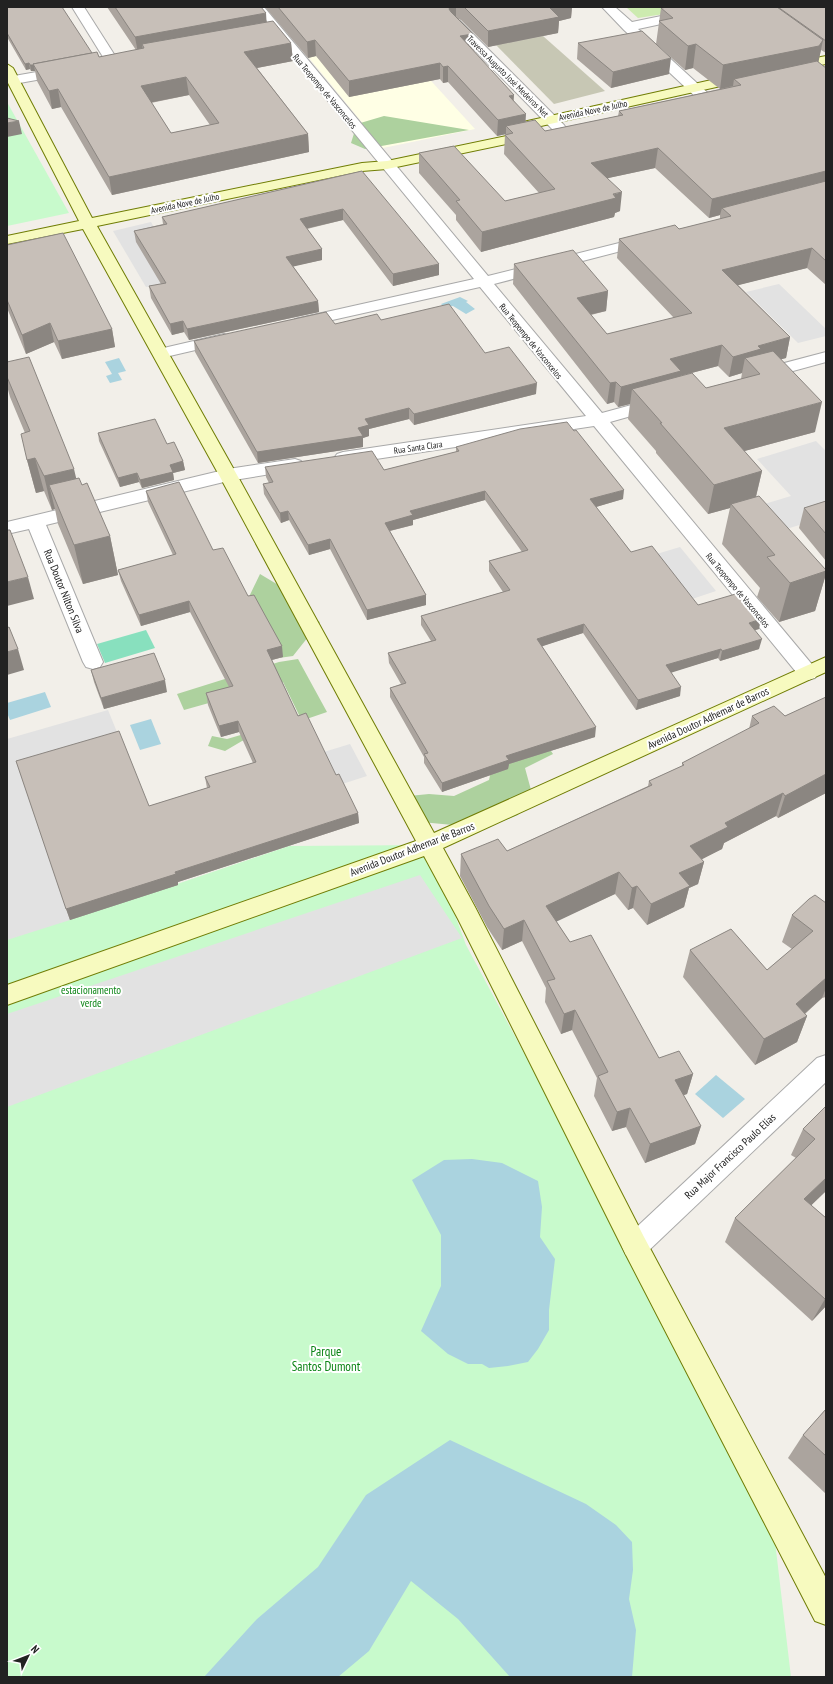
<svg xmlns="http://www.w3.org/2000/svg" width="833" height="1684" viewBox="0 0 833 1684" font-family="'PT Sans Narrow',sans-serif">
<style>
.education{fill:#ffffe5}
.construction{fill:#c7c7b4}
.grass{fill:#cdebb0}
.forest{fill:#add19e}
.park{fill:#c8facc}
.pitch{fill:#88e0be}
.parking{fill:#e2e2e2}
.water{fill:#aad3df}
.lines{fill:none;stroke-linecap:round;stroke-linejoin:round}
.street-casing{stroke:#a9a9a9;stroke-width:2}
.secondary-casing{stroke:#707d05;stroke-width:2}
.street{fill:#fff;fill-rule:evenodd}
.secondary{fill:#f7fabf;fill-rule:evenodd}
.wall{fill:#aba49e;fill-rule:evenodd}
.shaded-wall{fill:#8b8681}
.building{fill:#c7bfb8;stroke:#8b8681;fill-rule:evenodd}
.labels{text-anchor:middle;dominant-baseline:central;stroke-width:4;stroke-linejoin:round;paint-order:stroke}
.far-street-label{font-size:9px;fill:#222;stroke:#fff}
.street-label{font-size:11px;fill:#222;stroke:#fff}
.park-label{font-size:11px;fill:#0c8416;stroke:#fff}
.near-park-label{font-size:13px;fill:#0c8416;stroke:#fff}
</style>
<rect width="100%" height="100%" fill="#f2efe9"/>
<polygon class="education" points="381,26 475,129 383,148 296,42"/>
<polygon class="construction" points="543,36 605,91 554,104 496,45"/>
<polygon class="grass" points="626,7 710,7 638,18"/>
<g class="forest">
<polygon points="384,116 469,130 365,149 351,143 357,124"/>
<polygon points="260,574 285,589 297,611 320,622 293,656 235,664 247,601"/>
<polygon points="298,659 327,712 242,741 225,751 208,746 212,736 227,739 291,720 299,715 283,682 184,710 177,694 279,662"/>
<polygon points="543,739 553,754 525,768 531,790 518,815 485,828 421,822 409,796 429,794 454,796 489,780 495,753"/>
</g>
<g class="park">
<polygon points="7,102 69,213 7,226"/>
<polygon points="429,845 466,945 772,1516 791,1677 7,1677 7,933 121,903 289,846"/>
</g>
<polygon class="pitch" points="146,630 155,648 105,663 97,644"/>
<g class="parking">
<polygon points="151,222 159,237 161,284 146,287 113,231"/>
<polygon points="779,284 826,329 826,336 798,343 746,292"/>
<polygon points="816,441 826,451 826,517 783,530 761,505 791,496 757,459"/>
<polygon points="680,547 716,591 686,601 650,556"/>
<polygon points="108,710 121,742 20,772 70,920 7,940 7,739"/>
<polygon points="350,744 367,776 271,807 255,773"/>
<polygon points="420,875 462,938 7,1107 7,1014"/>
</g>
<g class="water">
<polygon points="460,297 468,301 466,302 475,309 466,314 453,306 444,307 441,304"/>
<polygon points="119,358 126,371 118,373 122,380 110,383 106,376 112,374 105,362"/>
<polygon points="45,692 51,707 10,720 7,713 7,703"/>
<polygon points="151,719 161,744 140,750 130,725"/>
<polygon points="716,1075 745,1099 723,1118 695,1094"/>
<polygon points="472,1159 502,1163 538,1181 542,1207 540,1237 555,1259 549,1310 549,1330 538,1349 528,1362 508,1366 489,1368 482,1364 468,1364 448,1354 421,1331 441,1286 441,1235 412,1180 444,1160"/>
<polygon points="450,1440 586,1504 616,1525 632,1542 633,1570 629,1599 636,1630 632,1677 510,1677 458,1619 411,1581 369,1651 338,1677 204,1677 257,1619 318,1567 366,1495"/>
</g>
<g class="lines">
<defs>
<g id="street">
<polygon points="72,7 84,7 119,62 118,65 108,65"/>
<polygon points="251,7 264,7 488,276 647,236 652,237 654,240 652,243 494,284 602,413 657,398 663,399 665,403 663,407 610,422 815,668 818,673 815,678 808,680 801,678 594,426 343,464 337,462 334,458 337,454 343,452 586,416 480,287 301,327 295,325 293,322 295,319 474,279"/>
<polygon points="602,7 615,7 632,22 705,7 728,7 722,11 638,29 710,95 712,98 710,101 700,101 624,30"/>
<polygon points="456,20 460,21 564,125 566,128 564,131 554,131 452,27 450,24 452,21"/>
<polygon points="65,67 70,68 72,71 70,74 14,84 7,80 14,76"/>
<polygon points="224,334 230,336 232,339 230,342 161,358 155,356 153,353 155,350"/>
<polygon points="826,352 826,362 760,380 754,379 752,375 754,371"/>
<polygon points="295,459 301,461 304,465 301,469 228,481 46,525 103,662 100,667 93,669 86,667 83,662 29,529 7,534 7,522 228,469"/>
<polygon points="826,1055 826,1082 644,1255 635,1259 626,1255 622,1246 626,1237 817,1058"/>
</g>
<g id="secondary">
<polygon points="826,56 826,64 790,71 784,67 785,64"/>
<polygon points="7,64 13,68 92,218 362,163 387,161 535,130 540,131 542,134 540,137 535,138 387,169 362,171 97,226 237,475 434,833 826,657 826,672 443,848 475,907 644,1237 826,1578 826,1625 815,1621 626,1255 458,919 424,856 7,1005 7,985 416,841 219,475 83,229 7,244 7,236 79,221 7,81"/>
<polygon points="743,73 750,77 748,80 514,132 509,131 507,128 509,125 514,124"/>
</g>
</defs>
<use href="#street" class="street-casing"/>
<use href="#secondary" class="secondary-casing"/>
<use href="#street" class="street"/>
<use href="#secondary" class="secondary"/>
</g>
<g class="wall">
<path d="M7,7L92,53L99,57L136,50L107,7H261L267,22L291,43L293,61L257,68L308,134L309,152L112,195L61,107L52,109L37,81L35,71H31L30,69L26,70L7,37ZM189,95L210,125L171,133L151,103Z"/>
<path d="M265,7H572L571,18L559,21L558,33L488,47L461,20L458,19L473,34L472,49L514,101L526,122L545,131L618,116L619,111L720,89L693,68L685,70L656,44L661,8L668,7H826V53L821,50L818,62L826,68V285L807,268L738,285L790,337L786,358L781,359L815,432L744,451L762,471L756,497L826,570V574L815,611L779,622L757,597L760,588L722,544L730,508L708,514L656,453V451L628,419L630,404L618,407L614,402L607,404L513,284L514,264L608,291L606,311L591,315L607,334L674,318L617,258L619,239L679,229L720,219V215L709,218L655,168L608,178L620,211L615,213L614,217L481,252L456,220V215L419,173V153L505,201L539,193L504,154L505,135L506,134L497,136L448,82L443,83L440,79L349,97L316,56L308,58ZM718,366L729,377L742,373L741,379L706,388L680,376Z"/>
<polygon points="578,43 669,74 611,88 577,59"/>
<polygon points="362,171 439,275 393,286 343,220 307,229 322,249 322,260 293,266 318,301 319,312 189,340 184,332 172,335 151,298 149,286 161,284 136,242 134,231 163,224 162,217"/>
<polygon points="7,245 112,329 115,347 62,359 54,342 26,354 7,308"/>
<polygon points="381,320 485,353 536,394 414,425 409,419 369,429 369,436 363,438 363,447 258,463 195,352 194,341 335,324"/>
<polygon points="7,362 76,478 82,485 110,536 118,575 83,584 58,524 55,509 52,510 44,491 36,493 27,460 25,433 10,397 7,386"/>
<polygon points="98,433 167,444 183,461 185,470 173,473 174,480 142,488 139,482 120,487 99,441"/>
<polygon points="456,447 623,499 596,507 631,552 698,605 759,629 754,630 759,649 720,661 718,658 671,672 680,696 636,710 583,633 542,646 595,737 509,764 508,769 442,792 424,763 424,757 390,697 390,688 401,684 389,663 388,653 431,641 421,625 421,616 503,592 489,571 489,561 522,552 485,500 413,520 413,525 390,531 426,595 426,605 367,620 330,549 309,555 289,520 281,523 264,494 263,484 269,483 266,477 265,467 384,470 456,452"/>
<polygon points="146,491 213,550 248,596 283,657 272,660 298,716 336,775 358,813 359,823 178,882 178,885 70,920 16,761 149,806 207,788 205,777 253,763 239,732 221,737 208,705 206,693 229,687 190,612 141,626 121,581 118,570 173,555 148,502"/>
<polygon points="826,501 826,561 799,528 804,508"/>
<polygon points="91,670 167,692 104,709 94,682"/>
<polygon points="826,697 826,793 778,818 776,816 724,843 722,849 701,859 704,862 698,884 689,888 684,907 647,925 633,908 628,910 615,894 556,921 570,942 659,1058 693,1074 687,1094 683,1095 701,1126 695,1144 645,1163 626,1127 612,1131 594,1096 597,1078 572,1030 561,1034 545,1002 546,988 522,941 502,950 487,927 460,876 461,854 507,851 648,786 649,781 682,766 682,763 749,729 752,716 785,716"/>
<polygon points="826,903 826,997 822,998 805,1014 807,1016 797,1042 755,1065 683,977 690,950 767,970 792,949 782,942 792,915"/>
<polygon points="826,1106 826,1191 811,1205 826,1218 826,1306 812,1321 725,1242 735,1218 796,1158 791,1155 803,1129"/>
<polygon points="826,1409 826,1494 788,1458 803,1435"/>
</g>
<g class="shaded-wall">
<polygon points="450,7 456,7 456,19 449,9"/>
<polygon points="549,7 572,7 571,18 559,21 558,33 488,47 488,31"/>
<polygon points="266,13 267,29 144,48 142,44 143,52 138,53 135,37"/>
<polygon points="473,34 472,50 460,36"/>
<polygon points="315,40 316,56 308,58 307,42"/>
<polygon points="823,40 818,64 734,79 733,86 720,89 723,65"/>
<polygon points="291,43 293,61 246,70 244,52"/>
<polygon points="696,44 693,68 685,70 688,46"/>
<polygon points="671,58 669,74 611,88 613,72"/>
<polygon points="29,63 30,69 26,70 25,64"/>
<polygon points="440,63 440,79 349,97 349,81"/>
<polygon points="30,65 34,65 35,71 31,71"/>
<polygon points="448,66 448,82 443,83 443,67"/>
<polygon points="186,77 189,95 143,104 141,86"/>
<polygon points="58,89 61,107 52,109 49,91"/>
<polygon points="514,95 513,111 509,96"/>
<polygon points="526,114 525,130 506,126 506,134 497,136 498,120"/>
<polygon points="19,121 22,134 7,137 7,123"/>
<polygon points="308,134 309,152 112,195 109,177"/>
<polygon points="658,148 655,168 590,182 591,163"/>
<polygon points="826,171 826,189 722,208 720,215 709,218 712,199"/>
<polygon points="622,192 620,211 615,213 614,217 481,252 482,232"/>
<polygon points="343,209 343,220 300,230 300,219"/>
<polygon points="812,248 807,268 719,290 722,270"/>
<polygon points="322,249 322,260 287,268 286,257"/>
<polygon points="439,264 439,275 393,286 393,274"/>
<polygon points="608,291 606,311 575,318 577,298"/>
<polygon points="318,301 319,312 189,340 187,329"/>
<polygon points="183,321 184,332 172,335 170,324"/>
<polygon points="50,323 54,342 26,354 22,335"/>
<polygon points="112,329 115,347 62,359 58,341"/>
<polygon points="790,337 786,358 757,366 745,358 742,373 729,377 733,357 758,346"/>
<polygon points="722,345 718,366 680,376 677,391 632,389 630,404 618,407 621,387 670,359"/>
<polygon points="616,382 614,402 607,404 610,383"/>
<polygon points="537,383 536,394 414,425 414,414"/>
<polygon points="822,402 815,432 719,458 724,428"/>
<polygon points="409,408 409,419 369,429 369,436 363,438 363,447 258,463 257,452 358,428 365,419"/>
<polygon points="35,458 44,491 36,493 27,460"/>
<polygon points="183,461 185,470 173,473 174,480 142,488 140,480 170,465"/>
<polygon points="74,469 82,503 49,485 55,509 52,510 44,476"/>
<polygon points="762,471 755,500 731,504 730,508 708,514 714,485"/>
<polygon points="137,473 139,482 120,487 118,478"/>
<polygon points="624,490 623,499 589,509 590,499"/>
<polygon points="485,491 485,500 413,520 413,525 385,532 385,523 410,511"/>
<polygon points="288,511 289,520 281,523 280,513"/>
<polygon points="110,536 118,575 83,584 74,545"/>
<polygon points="330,539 330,549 309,555 308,545"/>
<polygon points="826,571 826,574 815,611 779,622 790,583"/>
<polygon points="28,577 34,599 7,606 7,582"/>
<polygon points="426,595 426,605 367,620 367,610"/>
<polygon points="189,601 190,612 141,626 139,615"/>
<polygon points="761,619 759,629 746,633 749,623"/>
<polygon points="584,624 583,633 537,648 537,639"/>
<polygon points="762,639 759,649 720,661 722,651"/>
<polygon points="282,646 283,657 268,661 267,650"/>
<polygon points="18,649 24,670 7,675 7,652"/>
<polygon points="721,649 718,658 664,675 666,665"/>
<polygon points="165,680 167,692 104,709 101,698"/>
<polygon points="681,687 680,696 636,710 638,700"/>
<polygon points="238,721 239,732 221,737 219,726"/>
<polygon points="596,727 595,737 509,764 508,769 442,792 442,783 506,756"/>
<polygon points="826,774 826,793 778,818 785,796"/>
<polygon points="783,793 776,816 724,843 722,849 685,868 690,846 725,823"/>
<polygon points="358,813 359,823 178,882 178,885 70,920 66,909 175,872"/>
<polygon points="704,862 698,884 689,888 684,907 647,925 651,904 679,873"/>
<polygon points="619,872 615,894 543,928 546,906"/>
<polygon points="637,886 633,908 628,910 632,888"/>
<polygon points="524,920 522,941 502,950 504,929"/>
<polygon points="826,978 826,988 822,998 794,1023 807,1016 797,1042 755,1065 764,1039 796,1004"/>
<polygon points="575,1010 572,1030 561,1034 564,1014"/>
<polygon points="693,1074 687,1094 670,1100 675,1080"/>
<polygon points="630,1108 626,1127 612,1131 617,1112"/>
<polygon points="701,1126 695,1144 645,1163 650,1144"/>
<polygon points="826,1178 826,1191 792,1224 804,1199"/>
<polygon points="826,1298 826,1306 812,1321 825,1299"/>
</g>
<g class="building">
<polygon points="7,7 62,7 92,53 33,64 34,65 30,65 29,63 25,64 7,33"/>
<polygon points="115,7 261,7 266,13 135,37"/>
<polygon points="278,7 450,7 449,9 451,12 473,34 460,36 514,95 509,96 526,114 498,120 448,66 443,67 440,63 349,81 315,40 307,42"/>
<polygon points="464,7 549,7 559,17 488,31"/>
<polygon points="668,7 777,7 823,40 819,46 723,65 696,44 688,46 659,21 673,18 661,8"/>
<polygon points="778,7 826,7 826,41"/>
<path d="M273,21L291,43L244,52L308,134L109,177L58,89L49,91L33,64L97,52L99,57L144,48L142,44ZM186,77L219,123L171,133L141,86Z"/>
<polygon points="642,31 671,58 613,72 578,43"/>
<polygon points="817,61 826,68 826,171 712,199 658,148 591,163 622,192 613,194 616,198 482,232 456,201 460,200 419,153 454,146 505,201 555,189 505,135 513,133 506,126 535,120 545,131 623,115 619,111 741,85 734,79"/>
<polygon points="7,118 19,121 7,123"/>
<polygon points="362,171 439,264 393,274 343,209 300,219 322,249 286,257 318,301 187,329 183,321 170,324 149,286 166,283 134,231 167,224 162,217"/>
<polygon points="826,181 826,261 812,248 722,270 790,337 758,346 761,349 733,357 722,345 670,359 681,371 621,387 616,382 610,383 514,264 573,250 608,291 577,298 607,334 692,313 619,239 675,225 679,229 731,216 722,208"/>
<polygon points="63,233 112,329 58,341 50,323 22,335 7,300 7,245"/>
<polygon points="449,304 485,353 509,347 537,383 414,414 409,408 365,419 369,425 358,428 363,436 257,452 194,341 326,312 335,324 377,314 381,320"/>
<polygon points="773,351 822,402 724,428 762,471 714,485 660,423 662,423 632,389 692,373 706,388 760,374 745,358"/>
<polygon points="29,357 74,469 44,476 35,458 27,460 21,434 30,431 7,377 7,362"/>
<polygon points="155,419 167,444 174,442 183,461 170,465 173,472 140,480 137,473 118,478 98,433"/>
<polygon points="567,422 574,431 576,430 624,490 590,499 631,552 652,546 698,605 739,593 761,619 749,623 762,639 722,651 721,649 666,665 681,687 638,700 584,624 537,639 596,727 506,756 509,760 442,783 424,754 428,753 390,688 406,683 388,653 436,640 421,616 510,590 489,561 528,550 485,491 410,511 413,515 385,523 426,595 367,610 330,539 308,545 288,511 280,513 263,484 273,482 265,467 372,451 384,470 459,451 456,447 520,429"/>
<polygon points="79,478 82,485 87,483 110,536 74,545 49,485"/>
<polygon points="179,482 213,550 223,548 248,596 254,595 266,617 282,646 267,650 298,716 306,713 336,775 339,774 358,813 175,872 176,874 66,909 16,761 119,731 149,806 210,787 205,777 256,762 238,721 219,726 206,693 233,686 189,601 139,615 118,570 176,554 146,491"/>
<polygon points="759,496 826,570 826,571 790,583 767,557 775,555 731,504"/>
<polygon points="826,501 826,534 804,508"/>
<polygon points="7,530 10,530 28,577 7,582"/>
<polygon points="9,627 18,649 7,652 7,628"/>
<polygon points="154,653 165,680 101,698 91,670"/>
<polygon points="826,697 826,774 785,796 783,793 725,823 728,827 690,846 704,862 679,873 690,886 651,904 637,886 632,888 619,872 546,906 570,942 591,935 659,1058 679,1051 693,1074 675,1080 701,1126 650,1144 630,1108 617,1112 598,1076 608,1072 575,1010 564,1014 547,981 555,979 524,920 504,929 489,906 461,854 498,839 507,851 652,785 649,781 684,765 682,763 759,723 752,716 774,706 785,716"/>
<polygon points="815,895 826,903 826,978 796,1004 807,1016 764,1039 690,950 731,929 767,970 813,931 792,915 809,899"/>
<polygon points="826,1106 826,1178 804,1199 826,1218 826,1298 825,1299 735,1218 815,1139 803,1129"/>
<polygon points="826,1409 826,1456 803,1435"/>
</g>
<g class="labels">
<g class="far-street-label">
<text transform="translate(508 76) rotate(45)">Travessa Augusto José Medeiros Net</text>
<text transform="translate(325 91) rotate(50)">Rua Teopompo de Vasconcelos</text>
<text transform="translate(593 110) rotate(-12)">Avenida Nove de Julho</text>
<text transform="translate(185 203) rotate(-12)">Avenida Nove de Julho</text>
<text transform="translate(531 341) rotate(51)">Rua Teopompo de Vasconcelos</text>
<text transform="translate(418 447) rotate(-8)">Rua Santa Clara</text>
<text transform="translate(738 590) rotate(50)">Rua Teopompo de Vasconcelos</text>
</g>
<g class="street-label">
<text transform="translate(64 591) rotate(68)">Rua Doutor Nilton Silva</text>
<text transform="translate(708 718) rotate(-25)">Avenida Doutor Adhemar de Barros</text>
<text transform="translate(412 849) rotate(-21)">Avenida Doutor Adhemar de Barros</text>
<text transform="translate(730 1156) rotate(-43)">Rua Major Francisco Paulo Elias</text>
</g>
<g class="park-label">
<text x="91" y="990">estacionamento<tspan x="91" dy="13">verde</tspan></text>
</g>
<g class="near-park-label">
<text x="326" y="1351">Parque<tspan x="326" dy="15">Santos Dumont</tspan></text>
</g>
</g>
<rect width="833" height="1684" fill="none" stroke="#222222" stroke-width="16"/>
<g transform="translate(28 1656) rotate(47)" stroke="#ffffff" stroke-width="3" paint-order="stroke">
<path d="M0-3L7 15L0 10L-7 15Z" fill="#222222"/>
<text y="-6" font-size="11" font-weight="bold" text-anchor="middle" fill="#222222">N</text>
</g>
</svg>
